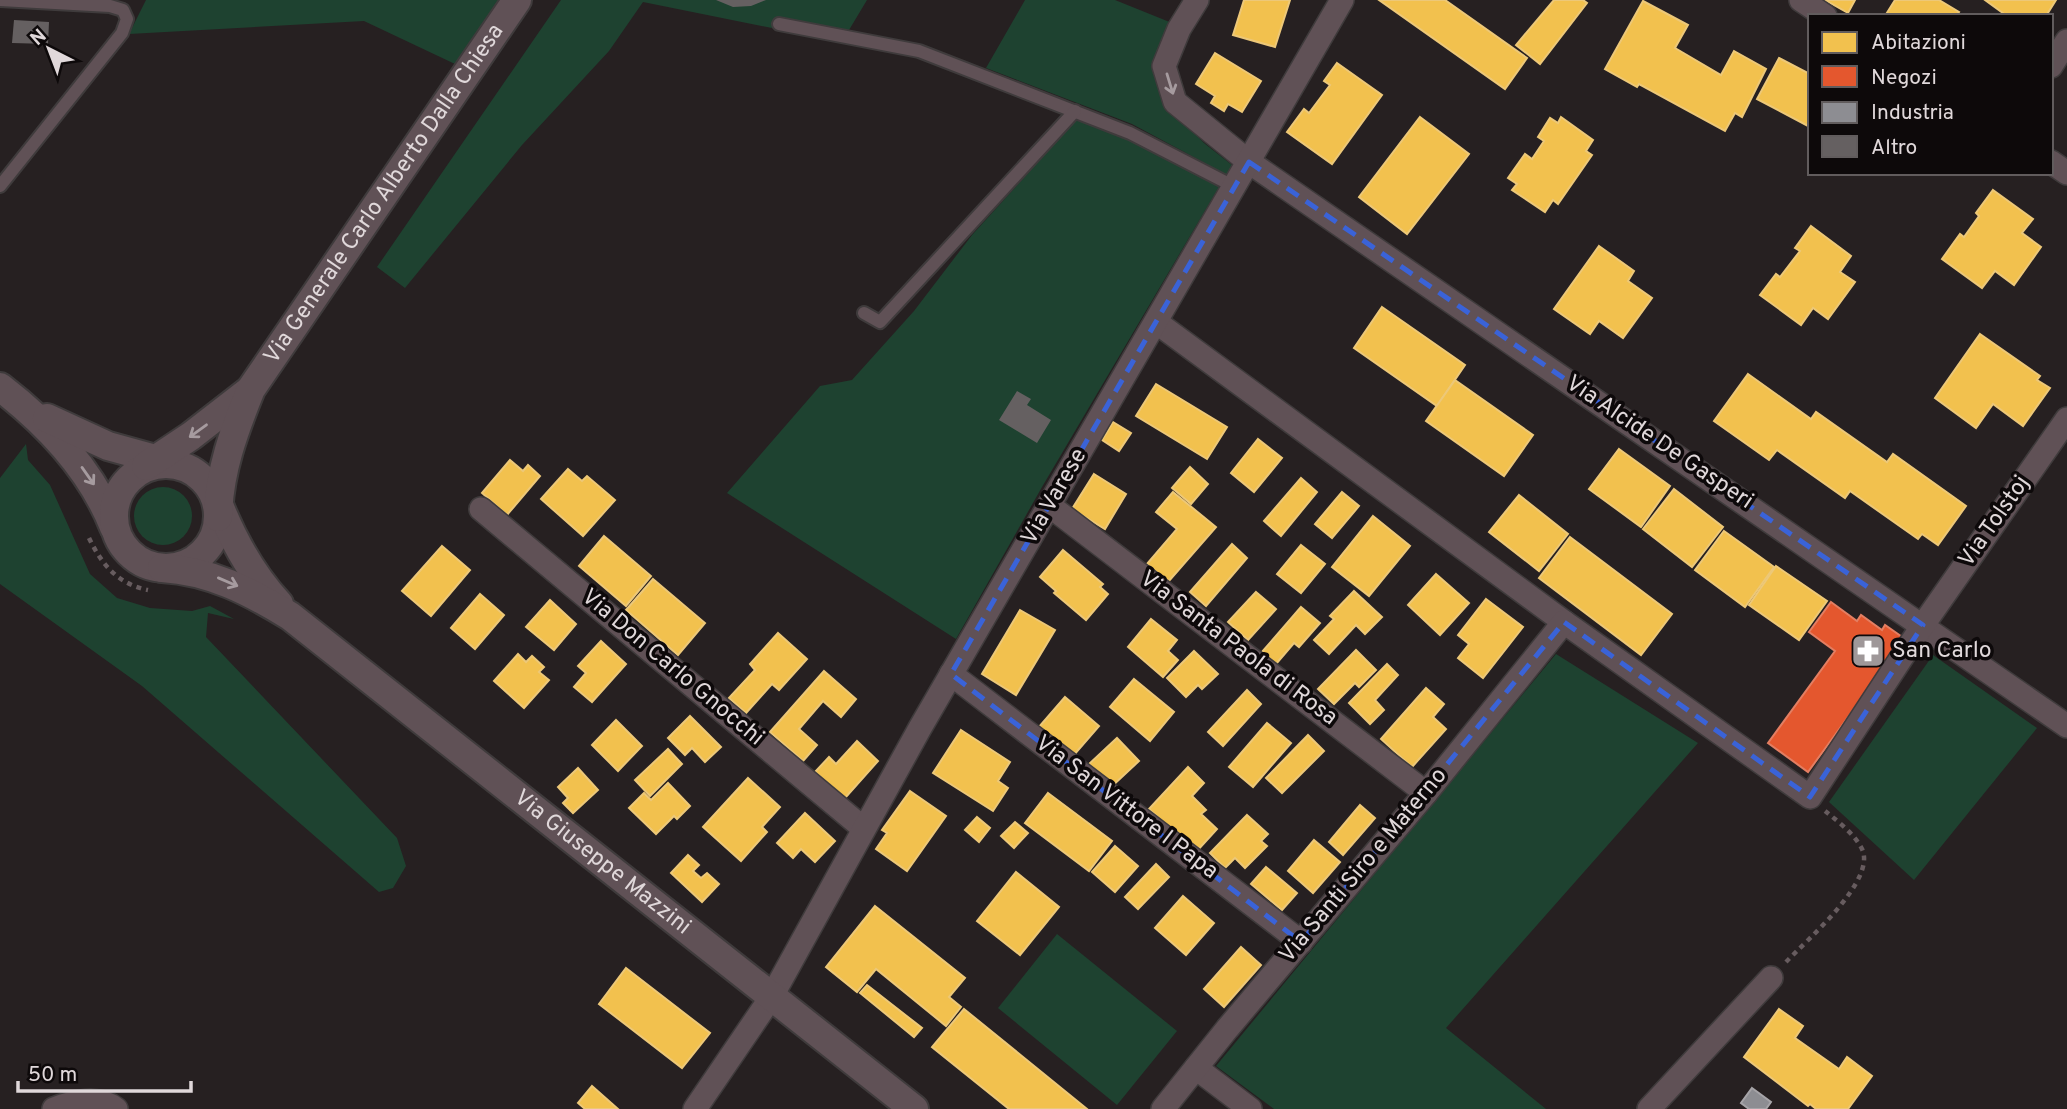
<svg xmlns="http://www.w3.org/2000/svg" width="2067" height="1109" viewBox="0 0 2067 1109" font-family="Overpass,sans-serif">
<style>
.green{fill:#1e4230}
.homes{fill:#f2c14e;stroke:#edc878;stroke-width:2}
.shops{fill:#e4572e;stroke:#e37e62;stroke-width:2}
.industry{fill:#8d8d92;stroke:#a6a4a8;stroke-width:2}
.building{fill:#656061}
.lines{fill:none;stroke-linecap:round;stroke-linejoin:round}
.service-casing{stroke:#3f3b3c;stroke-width:16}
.minor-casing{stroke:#3f3b3c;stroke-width:26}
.tertiary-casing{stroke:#3f3b3c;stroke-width:32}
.path{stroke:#675c5f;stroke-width:4.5;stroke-dasharray:5 5;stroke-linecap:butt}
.service{stroke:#605156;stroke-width:12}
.minor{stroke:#605156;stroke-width:23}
.tertiary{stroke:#605156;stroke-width:28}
.oneway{stroke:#a69b9f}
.marked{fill:none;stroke:#3a63d8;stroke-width:5;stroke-dasharray:14 9;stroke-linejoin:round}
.labels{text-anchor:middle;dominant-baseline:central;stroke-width:7;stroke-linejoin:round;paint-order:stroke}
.street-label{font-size:23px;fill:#e0d8da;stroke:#0d090a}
.poi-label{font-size:23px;fill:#e0d8da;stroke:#0d090a;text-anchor:start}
</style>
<rect width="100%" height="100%" fill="#262021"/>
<g class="green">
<polygon points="146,0 501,0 455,64 364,21 129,34"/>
<polygon points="561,0 867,0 849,30 779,18 777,29 643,2 609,51 522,145 405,288 377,267"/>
<polygon points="1025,0 1115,0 1177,25 1171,109 1204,143 1232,165 1227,175 1132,124 986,68"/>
<polygon points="1078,118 1127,138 1219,187 1042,487 956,639 727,493 820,386 852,380 914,311 972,235"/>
<polygon points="26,444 28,460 50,485 90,574 117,598 150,608 192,611 210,606 234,619 208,613 206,637 397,838 406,866 393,888 379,892 142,686 0,584 0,478"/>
<circle cx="163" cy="516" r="29"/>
<polygon points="1556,654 1698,743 1446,1028 1546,1109 1274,1109 1216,1066"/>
<polygon points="1933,655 2037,728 1914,880 1829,802"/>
<polygon points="1057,934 1177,1031 1117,1105 998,1008"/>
</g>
<g class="homes">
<polygon points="1244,0 1290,0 1275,47 1233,35"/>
<polygon points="1379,0 1445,0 1527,58 1505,89"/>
<polygon points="1554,0 1583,0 1587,3 1540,64 1516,45"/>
<polygon points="1825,0 1855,0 1848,13"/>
<polygon points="1895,0 1939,0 1959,12 1956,16 1885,16"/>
<polygon points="1985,0 2056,0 2046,16 2007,16"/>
<polygon points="1643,1 1688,25 1675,48 1721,75 1734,51 1766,69 1742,117 1735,113 1725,131 1639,84 1637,87 1605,69"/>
<polygon points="1215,53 1261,81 1242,112 1228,104 1224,111 1211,103 1215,96 1196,84"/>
<polygon points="1779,58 1810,74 1810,127 1757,99"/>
<polygon points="1337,63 1382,95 1332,164 1287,132 1304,109 1309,113 1330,85 1324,81"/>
<polygon points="1420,117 1469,154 1407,234 1359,197"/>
<polygon points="1561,117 1593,140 1586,151 1592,155 1558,204 1553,200 1545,212 1512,190 1517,184 1508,178 1525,154 1532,159 1544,141 1538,137 1550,118 1558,123"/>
<polygon points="1993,190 2033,219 2022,233 2041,247 2014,285 1995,271 1982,288 1942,259 1960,234 1964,237 1979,216 1976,213"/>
<polygon points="1811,226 1851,256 1840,272 1855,282 1828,319 1813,308 1801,325 1760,295 1776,274 1780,277 1800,251 1795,248"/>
<polygon points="1599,246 1634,271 1628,281 1652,298 1623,338 1599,321 1590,334 1554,309"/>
<polygon points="1382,307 1465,365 1437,406 1354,348"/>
<polygon points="1980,334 2040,376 2037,380 2050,388 2023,426 1993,404 1976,428 1935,398"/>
<polygon points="1748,374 1811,419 1816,412 1887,462 1893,454 1966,506 1938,545 1922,534 1918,539 1850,491 1845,498 1777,450 1769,460 1714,421"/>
<polygon points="1455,380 1533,435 1504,476 1426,421"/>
<polygon points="1156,384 1227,427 1207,459 1136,416"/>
<polygon points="1113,422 1131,433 1119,451 1102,440"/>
<polygon points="1258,439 1282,458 1254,492 1231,473"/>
<polygon points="1619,449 1670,486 1641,527 1589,489"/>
<polygon points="510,460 523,471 528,465 540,476 507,515 482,493"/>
<polygon points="1190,467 1208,484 1191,504 1172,488"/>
<polygon points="568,469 582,481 587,476 615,500 583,536 541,499"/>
<polygon points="1094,474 1126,494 1105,529 1072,509"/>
<polygon points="1301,478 1317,492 1281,536 1264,521"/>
<polygon points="1674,489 1723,527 1692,567 1643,529"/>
<polygon points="1173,492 1216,527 1168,582 1147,564 1177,529 1156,512"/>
<polygon points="1342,492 1359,506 1332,538 1315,524"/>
<polygon points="1519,495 1568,534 1539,571 1489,532"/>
<polygon points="1373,516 1410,546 1369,596 1332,567"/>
<polygon points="1724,531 1774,567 1745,607 1695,570"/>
<polygon points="604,536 651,576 626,606 579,566"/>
<polygon points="1570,537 1672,614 1641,655 1539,578"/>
<polygon points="1232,544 1247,558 1206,606 1190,592"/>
<polygon points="1301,545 1325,564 1301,593 1277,574"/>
<polygon points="442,546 470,570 431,616 402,591"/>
<polygon points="1063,550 1103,584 1100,587 1108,594 1086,620 1054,593 1056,591 1040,577"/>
<polygon points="1776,566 1827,601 1799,640 1749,605"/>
<polygon points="1436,574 1469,603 1440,635 1408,605"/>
<polygon points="653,579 705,623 678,655 626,610"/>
<polygon points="1354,591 1382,617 1365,634 1356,625 1329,654 1314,640 1334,619 1330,616"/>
<polygon points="1256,592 1276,609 1248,640 1228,622"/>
<polygon points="480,594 504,615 475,649 451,628"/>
<polygon points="1486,599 1523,627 1483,678 1458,658 1469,644 1458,635"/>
<polygon points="550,600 576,624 554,650 526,627"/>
<polygon points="1301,607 1320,623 1299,647 1294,643 1276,664 1262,652"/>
<polygon points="1020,610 1055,630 1016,695 982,674"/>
<polygon points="1151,619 1177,640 1168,651 1178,660 1163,677 1128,647"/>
<polygon points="778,633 807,659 779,690 772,684 746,713 729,698 755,670 750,664"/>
<polygon points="601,641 626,664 592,702 574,687 586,673 578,666"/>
<polygon points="1356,650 1376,670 1359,687 1355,683 1334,704 1318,689"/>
<polygon points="1194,651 1218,674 1202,689 1198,685 1186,697 1167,678"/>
<polygon points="518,654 526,662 532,656 544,667 539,672 549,680 524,708 494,681"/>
<polygon points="1387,664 1398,675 1375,700 1384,710 1370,724 1349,703"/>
<polygon points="824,671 856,699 841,717 823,701 799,729 817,745 803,761 770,732"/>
<polygon points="1134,679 1174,712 1150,741 1110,707"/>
<polygon points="1426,688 1444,704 1433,717 1446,729 1412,767 1381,739"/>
<polygon points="1247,690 1261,704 1223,746 1208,732"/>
<polygon points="1065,697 1099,726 1073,756 1039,727"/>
<polygon points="690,716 721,747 705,762 692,748 685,755 668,738"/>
<polygon points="616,720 642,746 618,771 592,745"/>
<polygon points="1267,723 1291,743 1253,787 1229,767"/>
<polygon points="961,730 1010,762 998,781 1008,788 993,811 933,773"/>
<polygon points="1308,735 1324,751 1282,793 1266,778"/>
<polygon points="1117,738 1139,761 1110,788 1089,764"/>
<polygon points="857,741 878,761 845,798 815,772 829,757 836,764"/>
<polygon points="668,749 682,764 650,796 635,780"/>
<polygon points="1188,767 1204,783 1192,796 1206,810 1201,814 1217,829 1196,852 1149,809"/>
<polygon points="578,768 598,790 573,813 563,803 568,798 558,787"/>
<polygon points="748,778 780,807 762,827 767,832 741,861 703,827"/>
<polygon points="668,783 690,806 677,819 674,816 656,834 629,808 644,793 651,800"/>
<polygon points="910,791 946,816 907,871 876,849 887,833 882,830"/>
<polygon points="1048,793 1112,841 1089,871 1025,823"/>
<polygon points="1360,805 1375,818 1343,855 1329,842"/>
<polygon points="805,813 835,841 815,862 801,849 793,858 777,843"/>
<polygon points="1247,815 1268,834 1261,841 1267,846 1245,868 1235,858 1225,868 1210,853"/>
<polygon points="977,817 990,828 979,842 965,830"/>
<polygon points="1015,822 1028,833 1014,848 1001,836"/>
<polygon points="1314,840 1340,862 1313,893 1288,871"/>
<polygon points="1115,846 1138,866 1115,892 1092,872"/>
<polygon points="688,855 699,865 693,871 701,878 707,873 719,884 702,902 671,873"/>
<polygon points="1156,864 1169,877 1138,909 1125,897"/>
<polygon points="1266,867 1297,893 1282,910 1251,884"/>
<polygon points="1016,872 1059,907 1020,955 977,921"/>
<polygon points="1183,896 1214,923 1186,955 1155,928"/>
<polygon points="875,906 965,978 949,997 961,1007 946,1026 876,969 857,992 826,967"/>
<polygon points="1241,947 1261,965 1224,1007 1204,989"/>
<polygon points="626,968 710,1033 682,1068 599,1004"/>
<polygon points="867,985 922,1028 914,1037 860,993"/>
<polygon points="964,1009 1087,1109 1009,1109 932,1047"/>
<polygon points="1779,1009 1803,1026 1795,1038 1839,1069 1847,1057 1872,1076 1848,1109 1816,1109 1810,1104 1808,1106 1744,1057"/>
<polygon points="592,1086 618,1109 585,1109 578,1103"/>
</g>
<polygon class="shops" points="1831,602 1857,621 1861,615 1882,630 1885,625 1905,639 1808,772 1768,743 1835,651 1809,632"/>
<polygon class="industry" points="1752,1088 1771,1102 1766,1109 1749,1109 1741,1103"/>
<g class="building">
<polygon points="716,0 766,0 751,6 733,7"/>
<polygon points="14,20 49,22 48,44 12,43"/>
<polygon points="1017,391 1031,399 1027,405 1051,420 1037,443 999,420"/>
</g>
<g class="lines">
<defs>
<g id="service">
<polyline points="0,0 110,6 123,10 127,19 122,33 0,186"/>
<polyline points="779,24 919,51 1130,133 1235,187"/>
<polyline points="864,313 880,322 1075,111"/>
</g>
<g id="minor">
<polyline points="1197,0 1179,29 1164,66 1175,102 1249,162 2067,726"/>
<polyline points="1801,0 1825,16"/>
<polyline points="2051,66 2067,41"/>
<polyline points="2051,162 2067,173"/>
<polyline points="1156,322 1564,622 1810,797 1923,625 2067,419"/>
<polyline points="1050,506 1426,793"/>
<polyline points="481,509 863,828"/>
<polyline points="951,674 1301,942"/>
<polyline points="1196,1068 1250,1109"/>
<path d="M54,1109C70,1102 101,1096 116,1109"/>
<polyline points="695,1109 772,996 920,728 1342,0"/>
<polyline points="1163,1109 1227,1029 1426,793 1564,622"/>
<polyline points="1649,1109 1771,978"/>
</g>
<g id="tertiary">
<path d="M0,387C48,424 91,469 114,527"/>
<polyline points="47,418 108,446 166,462"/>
<circle cx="166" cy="516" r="52"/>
<polyline points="146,466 191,436 249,391"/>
<path d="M219,505C233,540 253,576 279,604"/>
<path id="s1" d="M218,517C219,471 234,431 251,389L517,0"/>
<path id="s2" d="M162,568C211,571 249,591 290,616L914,1109"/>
</g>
</defs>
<use href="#service" class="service-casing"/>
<use href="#minor" class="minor-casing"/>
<use href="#tertiary" class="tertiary-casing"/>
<g class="path">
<path d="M89,538C102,565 118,584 148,590"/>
<path d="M1786,962C1807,940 1877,880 1862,849C1854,833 1837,821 1824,810"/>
</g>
<use href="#service" class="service"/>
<use href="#minor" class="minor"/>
<use href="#tertiary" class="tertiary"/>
</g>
<defs><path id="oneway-shaft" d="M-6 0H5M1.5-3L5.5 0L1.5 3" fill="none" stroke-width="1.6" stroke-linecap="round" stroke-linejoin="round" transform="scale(1.75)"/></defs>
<g class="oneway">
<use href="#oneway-shaft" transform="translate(1170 84) rotate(73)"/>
<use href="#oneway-shaft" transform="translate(198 431) rotate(144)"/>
<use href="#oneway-shaft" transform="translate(88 476) rotate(55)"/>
<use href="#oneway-shaft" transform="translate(228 582) rotate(23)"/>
</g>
<path class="marked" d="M1249,162L1923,625L1810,797L1564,622L1301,942L951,674Z"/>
<defs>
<symbol id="pharmacy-square" viewBox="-11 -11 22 22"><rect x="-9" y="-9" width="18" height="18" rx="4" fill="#9f9899" stroke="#0d090a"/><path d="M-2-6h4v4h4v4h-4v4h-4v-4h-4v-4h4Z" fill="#fff"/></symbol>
</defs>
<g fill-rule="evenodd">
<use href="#pharmacy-square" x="1849" y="632" width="38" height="38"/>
</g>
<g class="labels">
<g class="street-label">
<text stroke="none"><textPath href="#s1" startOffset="369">Via Generale Carlo Alberto Dalla Chiesa</textPath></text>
<text transform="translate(1659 443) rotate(34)">Via Alcide De Gasperi</text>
<text transform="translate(1055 497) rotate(-60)">Via Varese</text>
<text transform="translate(1995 522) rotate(-55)">Via Tolstoj</text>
<text transform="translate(1238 649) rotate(37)">Via Santa Paola di Rosa</text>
<text transform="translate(672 668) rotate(40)">Via Don Carlo Gnocchi</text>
<text transform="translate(1126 808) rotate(37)">Via San Vittore I Papa</text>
<text stroke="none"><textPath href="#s2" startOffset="536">Via Giuseppe Mazzini</textPath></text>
<text transform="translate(1364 866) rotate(-50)">Via Santi Siro e Materno</text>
</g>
<g class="poi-label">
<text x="1892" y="651">San Carlo</text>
</g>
</g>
<rect x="1808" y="14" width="245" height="161" fill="#0d090a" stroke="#615c5d" stroke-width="2"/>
<rect x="1822" y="32" width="35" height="21" fill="#f2c14e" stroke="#615c5d" stroke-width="2"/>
<text x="1871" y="49" font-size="21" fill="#e0d8da">Abitazioni</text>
<rect x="1822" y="66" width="35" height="21" fill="#e4572e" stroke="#615c5d" stroke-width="2"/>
<text x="1871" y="84" font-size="21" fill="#e0d8da">Negozi</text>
<rect x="1822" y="102" width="35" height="21" fill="#8d8d92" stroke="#615c5d" stroke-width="2"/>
<text x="1871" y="119" font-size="21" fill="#e0d8da">Industria</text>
<rect x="1822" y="136" width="35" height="21" fill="#656061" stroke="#615c5d" stroke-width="2"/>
<text x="1871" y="154" font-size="21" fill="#e0d8da">Altro</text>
<g transform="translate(49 49) rotate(318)" stroke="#0d090a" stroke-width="5" paint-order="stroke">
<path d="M0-5L12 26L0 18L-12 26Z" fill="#e0d8da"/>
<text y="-10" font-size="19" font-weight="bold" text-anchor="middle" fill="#e0d8da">N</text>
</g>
<path d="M18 1081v10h173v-10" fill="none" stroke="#e0d8da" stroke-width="3.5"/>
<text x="28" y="1081" font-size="21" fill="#e0d8da" stroke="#0d090a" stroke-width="5" paint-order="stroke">50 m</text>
</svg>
